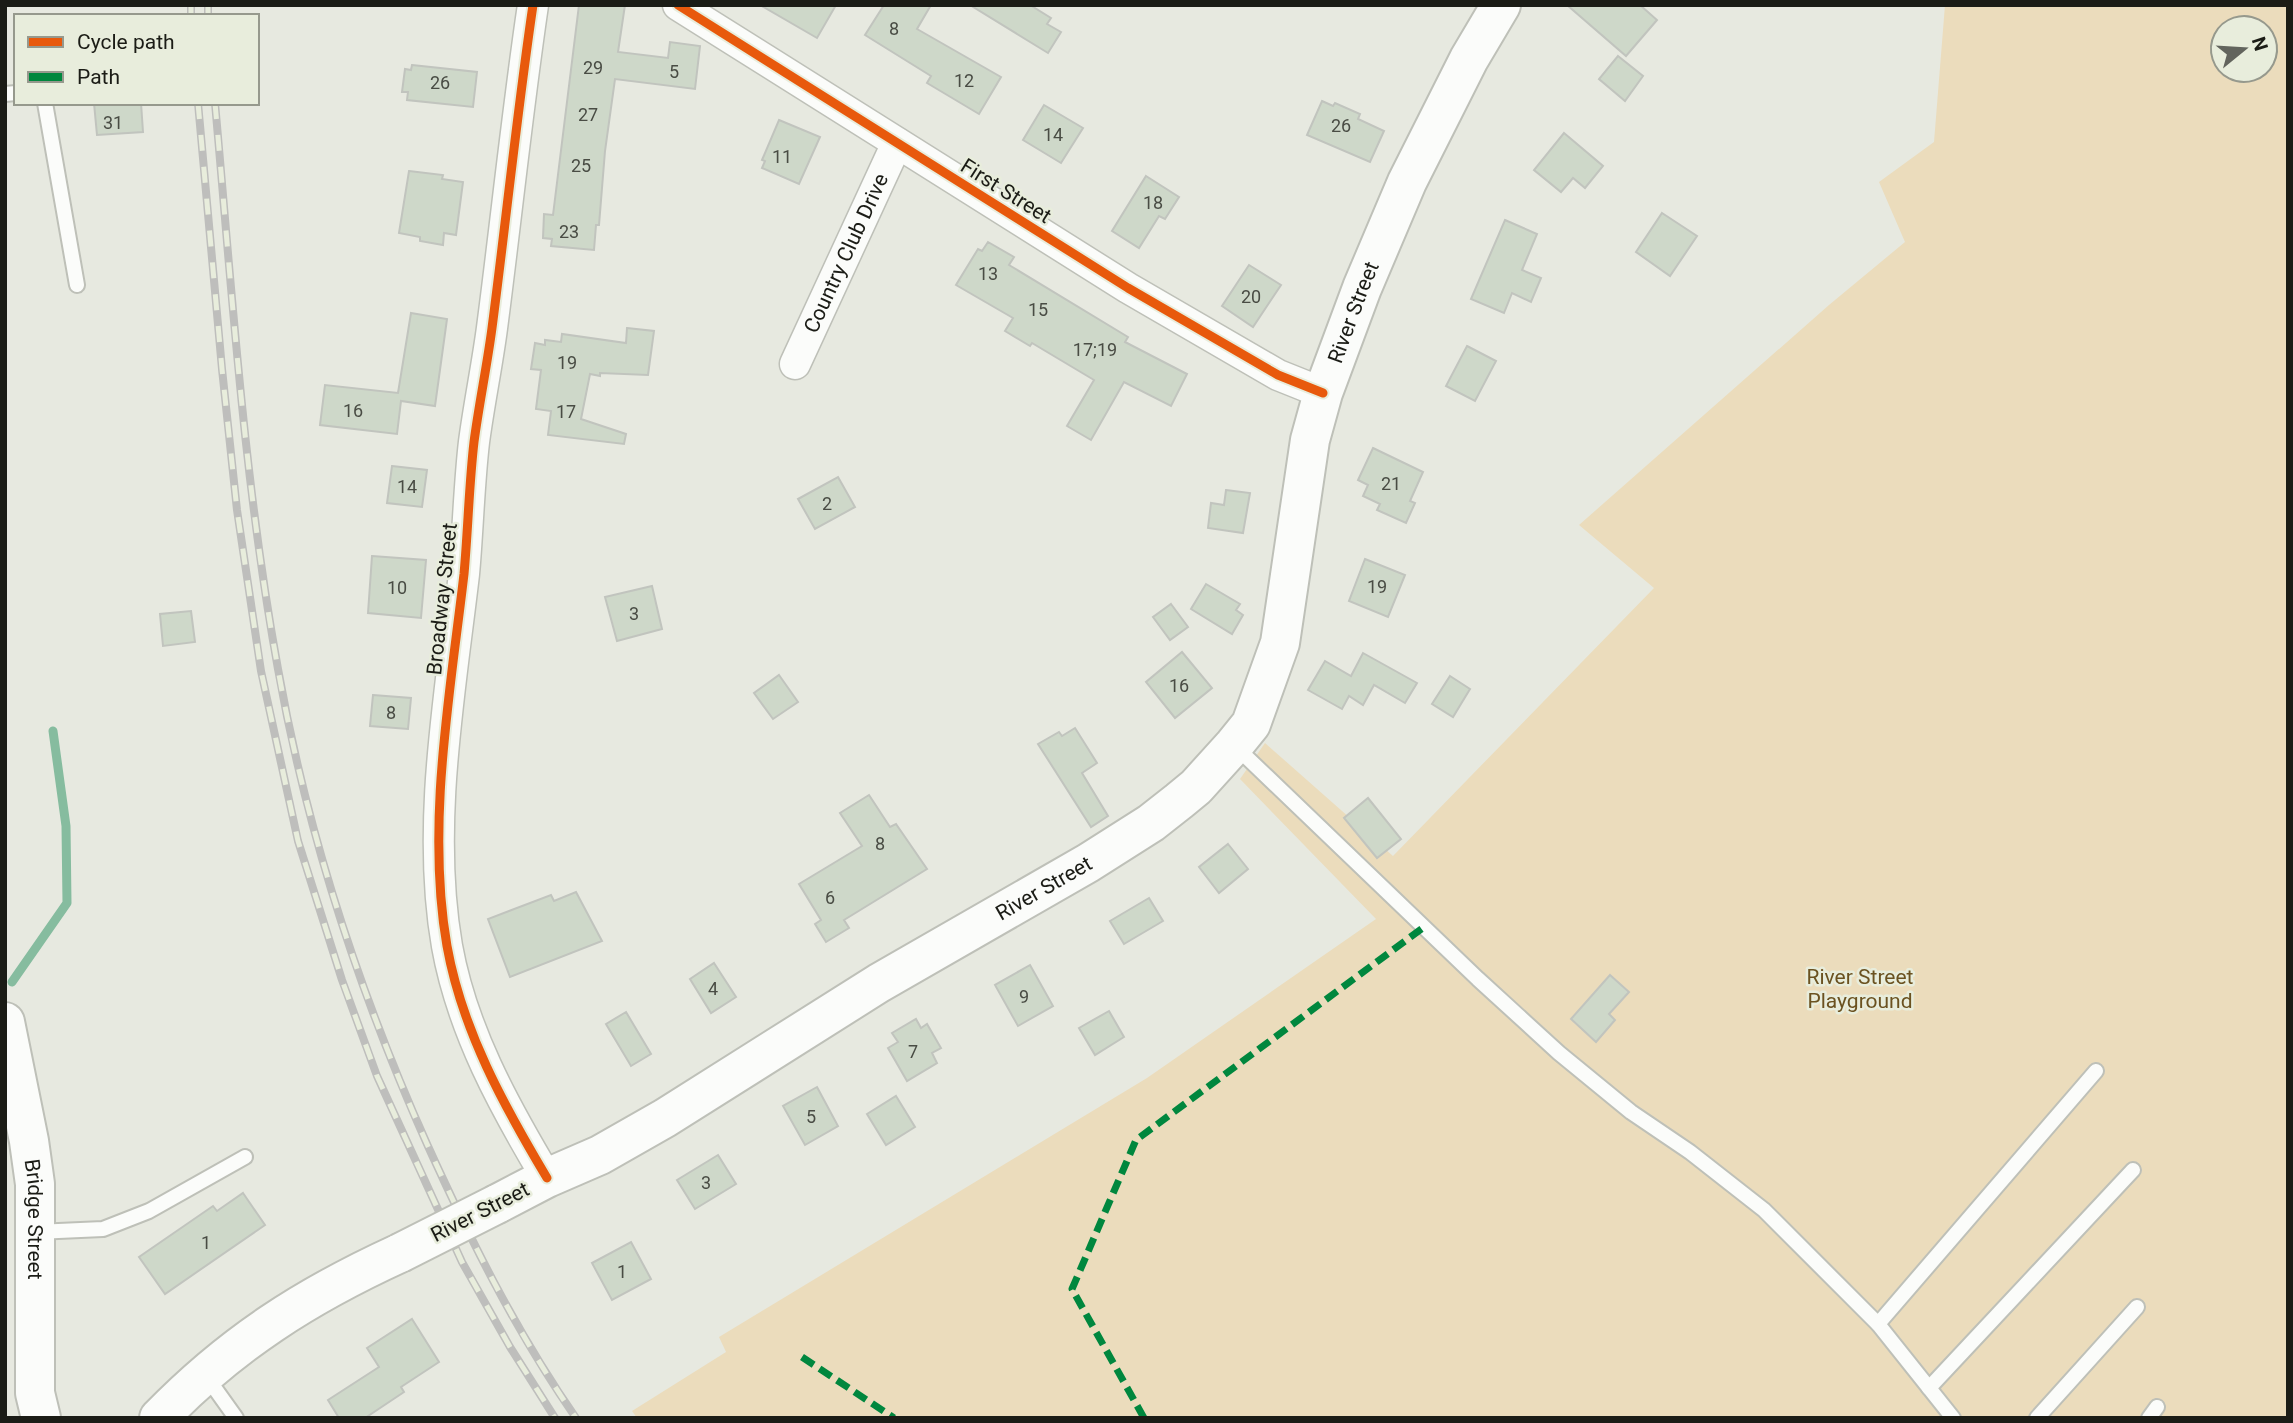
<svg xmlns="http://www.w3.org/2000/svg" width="2293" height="1423" viewBox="0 0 2293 1423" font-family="Roboto,sans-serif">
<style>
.green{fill:#ebdcbc;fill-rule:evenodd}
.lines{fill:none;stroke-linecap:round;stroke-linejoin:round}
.stream{stroke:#86bc9f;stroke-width:9}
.building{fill:#ced8c9;stroke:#c1c4be;stroke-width:2}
.service-casing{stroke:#bec0b8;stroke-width:18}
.minor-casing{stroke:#bec0b8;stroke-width:33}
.secondary-casing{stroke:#bec0b8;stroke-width:42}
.service{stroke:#fbfcfa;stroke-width:14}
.minor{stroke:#fbfcfa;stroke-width:30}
.secondary{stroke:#fbfcfa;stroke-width:38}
.rail-casing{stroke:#bebebc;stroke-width:8}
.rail{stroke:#e8eddc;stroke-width:5;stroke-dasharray:16;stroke-linecap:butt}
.secondary-bridge-casing{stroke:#bec0b8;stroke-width:42;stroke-linecap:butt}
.secondary-bridge{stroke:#fbfcfa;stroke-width:38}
.quiet{stroke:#00873e;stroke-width:7;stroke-dasharray:14 7;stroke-linecap:butt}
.cycleway-casing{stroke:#e8eddc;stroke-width:13}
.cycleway{stroke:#e8590c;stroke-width:9}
.labels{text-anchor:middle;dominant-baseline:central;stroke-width:5;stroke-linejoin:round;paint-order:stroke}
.number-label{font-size:18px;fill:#494c44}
.street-label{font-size:21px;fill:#1b1c16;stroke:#e8eddc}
.park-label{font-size:21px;fill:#6b5220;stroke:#e8eddc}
</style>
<rect width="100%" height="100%" fill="#e7e9e0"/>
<path class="green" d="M1945,5H2288V1418H637L632,1411L726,1352L719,1337L1147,1078L1376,919L1240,779L1265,743L1393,856L1654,588L1579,525L1829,305L1905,242L1879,182L1934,142ZM2223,28H2265V70H2223Z"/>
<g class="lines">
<polyline class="stream" points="12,982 67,903 66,826 53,731"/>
</g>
<g class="building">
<polygon points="579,5 625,5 618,52 668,58 670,42 700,46 695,89 615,79 605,151 599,225 596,225 594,250 551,246 552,239 543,238 544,214 553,215"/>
<polygon points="760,5 836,5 817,38"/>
<polygon points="884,5 931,5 917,29 1001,77 979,114 927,83 931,76 865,35"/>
<polygon points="970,5 1030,5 1051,18 1047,24 1061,32 1048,53"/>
<polygon points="1567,5 1640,5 1657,20 1626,56"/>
<polygon points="1618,56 1643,76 1625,101 1599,79"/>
<polygon points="412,65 477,72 473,107 407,100 408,92 402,92 405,69 411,70"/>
<polygon points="1322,101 1333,106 1335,103 1360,114 1358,119 1384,131 1370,162 1307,135"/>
<polygon points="94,103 141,103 143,132 97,135"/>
<polygon points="1044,105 1083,128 1061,163 1023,140"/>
<polygon points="779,120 820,137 799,184 762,168 765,161 762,160"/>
<polygon points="1564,133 1603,166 1585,188 1573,178 1561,192 1534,170"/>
<polygon points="409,171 443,175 442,179 463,182 456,235 444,233 443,245 420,241 420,237 399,233"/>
<polygon points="1146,176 1179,197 1165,219 1159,216 1139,248 1112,231"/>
<polygon points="1662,213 1697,236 1670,276 1636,252"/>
<polygon points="1505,220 1537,234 1522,270 1541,278 1531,302 1512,293 1504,313 1471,299"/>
<polygon points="988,242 1014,257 1009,265 1128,337 1125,342 1187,374 1171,406 1124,382 1091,440 1067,426 1094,380 1032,343 1030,346 1005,331 1013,318 956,285 978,249 982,251"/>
<polygon points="1249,265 1281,285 1253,327 1222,306"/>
<polygon points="411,313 447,319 435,406 401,401 397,434 320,425 325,385 398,393"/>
<polygon points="627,328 654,331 648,375 600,373 600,376 590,374 581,419 626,434 624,444 548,435 551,411 536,409 541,370 531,369 535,343 545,345 545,340 561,342 562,334 626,343"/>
<polygon points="1467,346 1496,361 1475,401 1446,386"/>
<polygon points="1373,448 1423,472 1410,501 1415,503 1406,523 1377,510 1380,504 1363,496 1368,485 1358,480"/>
<polygon points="392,466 427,470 422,507 387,503"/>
<polygon points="838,477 855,507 815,529 798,499"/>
<polygon points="1226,490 1250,493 1243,533 1208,528 1211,503 1224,505"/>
<polygon points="372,556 426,560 421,618 368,613"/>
<polygon points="1365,559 1405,575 1388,617 1349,601"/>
<polygon points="1206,584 1240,604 1236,610 1243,615 1232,634 1191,609"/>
<polygon points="652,586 662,629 617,641 605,597"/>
<polygon points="1171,604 1188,627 1170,640 1153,617"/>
<polygon points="191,611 195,642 163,646 160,614"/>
<polygon points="1182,652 1212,688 1175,718 1146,682"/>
<polygon points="1363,653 1417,683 1405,703 1374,685 1363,705 1349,696 1342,709 1308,690 1325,661 1351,676"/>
<polygon points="779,675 798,702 773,719 754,693"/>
<polygon points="1450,676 1470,689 1453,717 1432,704"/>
<polygon points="373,695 411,698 408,729 370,726"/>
<polygon points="1075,728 1097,763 1082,773 1108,816 1091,827 1038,744 1059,732 1062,736"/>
<polygon points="869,795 890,827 896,824 927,869 844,920 849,928 826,942 815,924 821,920 799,884 862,846 840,813"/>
<polygon points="1368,798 1401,839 1377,858 1344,818"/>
<polygon points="1228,844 1248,869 1219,893 1199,867"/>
<polygon points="576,892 602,941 510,977 488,919 551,895 554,901"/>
<polygon points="1149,898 1163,921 1124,944 1110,921"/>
<polygon points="714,963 736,997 711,1013 690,979"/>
<polygon points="1030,965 1053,1006 1018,1026 995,985"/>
<polygon points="1610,975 1629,992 1609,1014 1615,1020 1596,1042 1571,1019"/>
<polygon points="1109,1011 1124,1037 1095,1055 1079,1028"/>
<polygon points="626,1012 651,1054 631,1066 606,1024"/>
<polygon points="916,1019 921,1028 927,1024 941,1048 932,1053 937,1063 907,1081 888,1048 898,1042 892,1033"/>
<polygon points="817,1087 838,1126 805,1145 783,1106"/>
<polygon points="896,1096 915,1127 886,1145 867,1114"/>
<polygon points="718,1155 736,1184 695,1209 677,1180"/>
<polygon points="243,1193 265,1225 165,1294 139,1257 213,1206 217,1211"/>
<polygon points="631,1242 651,1279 612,1300 592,1263"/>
<polygon points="412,1319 439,1362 401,1387 404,1392 365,1418 339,1418 328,1400 379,1367 367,1348"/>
</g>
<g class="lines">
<defs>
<g id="service">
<polyline points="5,94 16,93"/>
<polyline points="45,103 77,285"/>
<polyline points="1235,746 1478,979 1559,1053 1631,1112 1690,1152 1764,1210 1878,1324 1953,1418"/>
<polyline points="36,1232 103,1229 149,1211 245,1157"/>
<polyline points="1878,1324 2096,1071"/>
<polyline points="206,1376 236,1418"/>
<polyline points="1929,1388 2133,1170"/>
<polyline points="2037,1418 2137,1307"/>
<polyline points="2149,1418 2157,1407"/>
</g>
<g id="minor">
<path d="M533,5C517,113 506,221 492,328C487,366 479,404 474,442C469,485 468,530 464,574C450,694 426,826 447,946C462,1030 504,1106 547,1178"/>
<polyline points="678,5 1128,288 1278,375 1323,393"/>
<path id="s1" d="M795,364L897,143"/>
</g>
<g id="secondary">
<path id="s2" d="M5,1022L29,1141L35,1184V1393L41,1418"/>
<path id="s3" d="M497,1204L547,1178L600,1155L665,1118L879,983L1088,863L1151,823L1179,801L1196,787L1234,745L1251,724L1280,643L1310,440L1323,393L1362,288L1407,182L1469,59L1501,5"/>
<path d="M159,1418C232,1343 306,1296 400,1253"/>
</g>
</defs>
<use href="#service" class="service-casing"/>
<use href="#minor" class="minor-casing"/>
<use href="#secondary" class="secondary-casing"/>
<use href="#service" class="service"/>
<use href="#minor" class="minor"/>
<use href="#secondary" class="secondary"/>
<defs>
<g id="rail">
<polyline points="191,5 191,16"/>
<polyline points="208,5 208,16"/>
<polyline points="198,103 222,369 237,510 261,671 298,841 342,980 377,1076 462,1262 510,1347 555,1418"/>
<path d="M215,103C232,292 244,482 278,669C307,833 359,992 427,1144C470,1239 516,1332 576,1418"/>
</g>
</defs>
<use href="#rail" class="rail-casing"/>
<use href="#rail" class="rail"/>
<defs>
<polyline id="secondary-bridge" points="400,1253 497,1204"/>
</defs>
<use href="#secondary-bridge" class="secondary-bridge-casing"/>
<use href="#secondary-bridge" class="secondary-bridge"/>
<g class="quiet">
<polyline points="802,1357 894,1418"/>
<polyline points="1144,1418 1072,1289 1136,1140 1424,927"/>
</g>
<defs>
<g id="cycleway">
<path d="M533,5C517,113 506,221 492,328C487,366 479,404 474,442C469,485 468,530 464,574C450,694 426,826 447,946C462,1030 504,1106 547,1178"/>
<polyline points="678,5 1128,288 1278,375 1323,393"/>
</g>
</defs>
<use href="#cycleway" class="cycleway-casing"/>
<use href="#cycleway" class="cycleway"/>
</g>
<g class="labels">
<g class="number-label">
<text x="894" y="28">8</text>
<text x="593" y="67">29</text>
<text x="674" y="71">5</text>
<text x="964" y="80">12</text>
<text x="440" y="82">26</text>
<text x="588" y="114">27</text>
<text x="113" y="122">31</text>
<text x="1341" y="125">26</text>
<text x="1053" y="134">14</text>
<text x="782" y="156">11</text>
<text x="581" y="165">25</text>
<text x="1153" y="202">18</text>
<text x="569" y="231">23</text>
<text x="988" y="273">13</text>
<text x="1251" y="296">20</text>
<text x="1038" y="309">15</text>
<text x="1095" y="349">17;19</text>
<text x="567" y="362">19</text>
<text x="353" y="410">16</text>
<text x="566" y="411">17</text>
<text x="1391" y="483">21</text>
<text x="407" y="486">14</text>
<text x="827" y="503">2</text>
<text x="1377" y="586">19</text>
<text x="397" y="587">10</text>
<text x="634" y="613">3</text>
<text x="1179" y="685">16</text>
<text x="391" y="712">8</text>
<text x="880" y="843">8</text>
<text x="830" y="897">6</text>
<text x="713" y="988">4</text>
<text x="1024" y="996">9</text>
<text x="913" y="1051">7</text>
<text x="811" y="1116">5</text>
<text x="706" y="1182">3</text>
<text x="206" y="1242">1</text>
<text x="622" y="1271">1</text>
</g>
<g class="street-label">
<text transform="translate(1006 191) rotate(32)">First Street</text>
<text stroke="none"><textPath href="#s1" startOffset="122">Country Club Drive</textPath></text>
<text stroke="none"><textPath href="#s3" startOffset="1325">River Street</textPath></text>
<text transform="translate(442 599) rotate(-84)">Broadway Street</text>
<text stroke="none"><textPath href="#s3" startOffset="632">River Street</textPath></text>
<text transform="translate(480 1212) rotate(-27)">River Street</text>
<text stroke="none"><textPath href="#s2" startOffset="200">Bridge Street</textPath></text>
</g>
<g class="park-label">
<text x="1860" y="977">River Street<tspan x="1860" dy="24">Playground</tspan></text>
</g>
</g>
<rect width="2293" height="1423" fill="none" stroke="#1b1c16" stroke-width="14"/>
<rect x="14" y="14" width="245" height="91" fill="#e8eddc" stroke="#96998d" stroke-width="2"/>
<rect x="28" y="37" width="35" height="10" fill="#e8590c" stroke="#96998d" stroke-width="2"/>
<text x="77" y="49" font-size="21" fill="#1b1c16">Cycle path</text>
<rect x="28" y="72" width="35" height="10" fill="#00873e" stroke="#96998d" stroke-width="2"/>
<text x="77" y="84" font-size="21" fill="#1b1c16">Path</text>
<g transform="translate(2244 49) rotate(72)"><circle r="33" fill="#e8eddc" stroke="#96998d" stroke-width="2"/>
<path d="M0-5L12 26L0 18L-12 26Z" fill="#62645d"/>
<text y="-10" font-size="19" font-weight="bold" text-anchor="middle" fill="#1b1c16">N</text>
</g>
</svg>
